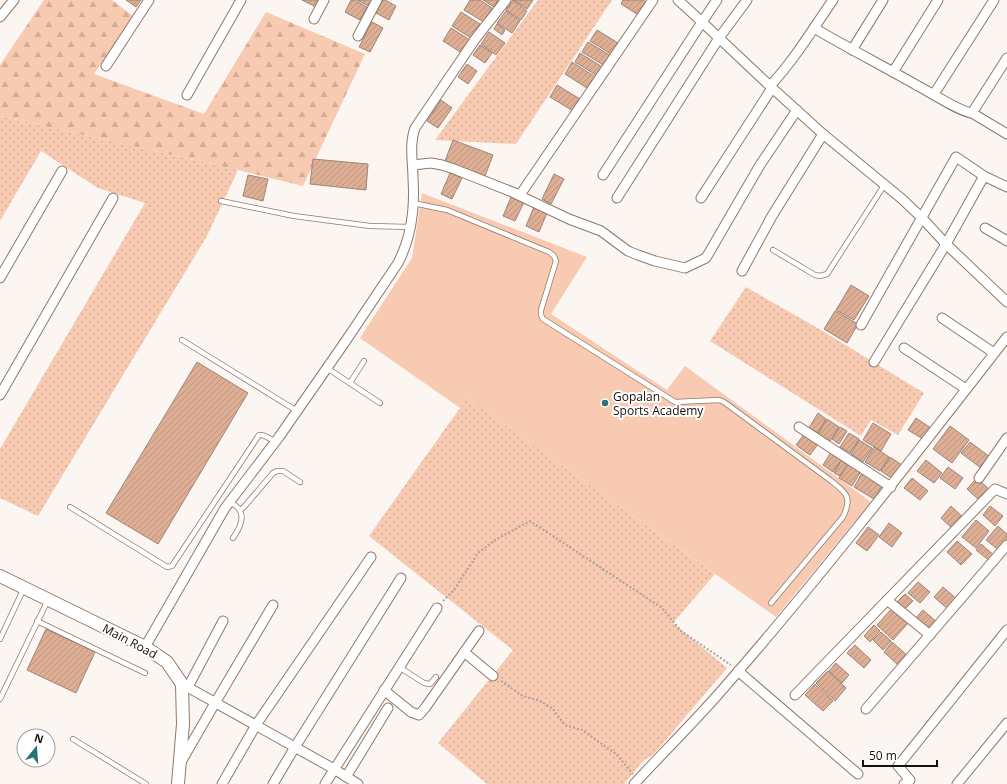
<svg xmlns="http://www.w3.org/2000/svg" width="1007" height="784" viewBox="0 0 1007 784" font-family="'Open Sans',sans-serif">
<style>
.grass{fill:url(#grass-dots)}
.forest{fill:url(#forest-firs)}
.pitch{fill:#f7cab1}
.building{fill:url(#building-hatch);stroke:#9d8578}
.lines{fill:none;stroke-linecap:round;stroke-linejoin:round}
.service-casing{stroke:#90786b;stroke-width:6}
.minor-casing{stroke:#90786b;stroke-width:11}
.tertiary-casing{stroke:#90786b;stroke-width:14}
.path{stroke:#a9a29e;stroke-width:2;stroke-dasharray:2 2;stroke-linecap:butt}
.service{stroke:#fff;stroke-width:4.5}
.minor{stroke:#fff;stroke-width:9}
.tertiary{stroke:#fff;stroke-width:12}
.poi-dot{fill:#287278;stroke:#fff;stroke-width:1.5}
.labels{text-anchor:middle;dominant-baseline:central;stroke-width:4;stroke-linejoin:round;paint-order:stroke}
.poi-label{font-size:12px;fill:#180f0a;stroke:#fff;text-anchor:start}
.street-label{font-size:12px;fill:#180f0a;stroke:#fff}
</style>
<defs>
<pattern id="grass-dots" width="8" height="8" patternUnits="userSpaceOnUse"><rect width="8" height="8" fill="#f7cab1"/><path d="M2 2h.1M6 6h.1" fill="none" stroke="#d3ac97" stroke-width="1.8" stroke-linecap="round"/></pattern>
<pattern id="forest-firs" width="22" height="20" patternUnits="userSpaceOnUse"><rect width="22" height="20" fill="#f7cab1"/><path d="M5 1l3.5 6h-7zM16 11l3.5 6h-7z" fill="#d3ac97"/></pattern>
<pattern id="building-hatch" width="6" height="6" patternUnits="userSpaceOnUse"><rect width="6" height="6" fill="#ddae94"/><path d="M-1 1l2-2M0 6l6-6M5 7l2-2" fill="none" stroke="#bd947e"/></pattern>
</defs>
<rect width="100%" height="100%" fill="#fcf6f3"/>
<g class="grass">
<polygon points="538,0 612,0 516,144 435,140"/>
<polygon points="0,116 238,170 207,236 38,516 0,498 0,449 145,203 98,188 41,151 0,221"/>
<polygon points="746,287 821,330 924,393 898,435 871,420 861,436 710,341"/>
<polygon points="467,398 715,574 673,623 727,668 653,755 643,761 624,784 487,784 438,743 513,650 369,536"/>
</g>
<polygon class="forest" points="44,0 112,0 133,16 94,74 204,114 266,12 365,54 303,186 238,170 0,116 0,65"/>
<polygon class="pitch" points="422,193 587,257 551,314 667,390 685,366 871,502 776,617 467,398 460,408 360,338 412,258"/>
<g class="building">
<polygon points="126,0 141,0 136,7"/>
<polygon points="302,0 319,0 316,7"/>
<polygon points="351,0 354,0 367,7 360,20 345,12"/>
<polygon points="357,0 372,0 369,6"/>
<polygon points="383,0 385,0 396,6 389,20 376,13"/>
<polygon points="470,0 480,0 492,8 484,22 464,10"/>
<polygon points="483,0 498,0 494,7"/>
<polygon points="513,0 527,11 521,20 506,10"/>
<polygon points="514,0 533,0 527,9"/>
<polygon points="623,0 643,0 648,3 640,16 621,4"/>
<polygon points="506,11 520,21 512,33 497,23"/>
<polygon points="461,12 480,24 471,38 452,26"/>
<polygon points="372,22 383,28 370,52 359,47"/>
<polygon points="497,24 505,30 502,35 494,29"/>
<polygon points="451,28 470,40 462,53 443,41"/>
<polygon points="597,30 618,43 611,54 590,41"/>
<polygon points="489,32 505,43 496,55 481,44"/>
<polygon points="588,42 611,56 605,66 582,52"/>
<polygon points="480,45 492,53 485,63 473,55"/>
<polygon points="580,53 604,68 599,77 575,62"/>
<polygon points="572,62 597,78 590,90 565,74"/>
<polygon points="467,64 477,71 468,84 458,77"/>
<polygon points="557,85 580,99 573,111 550,97"/>
<polygon points="441,100 452,108 438,128 427,121"/>
<polygon points="453,140 493,155 485,176 445,161"/>
<polygon points="313,159 368,164 366,190 310,184"/>
<polygon points="450,173 462,178 452,199 441,194"/>
<polygon points="554,174 564,179 551,204 542,199"/>
<polygon points="248,175 268,179 263,201 243,196"/>
<polygon points="512,195 525,200 515,221 503,216"/>
<polygon points="534,207 547,213 539,232 526,226"/>
<polygon points="851,285 869,296 854,320 836,310"/>
<polygon points="835,311 858,324 847,343 824,329"/>
<polygon points="197,362 248,393 158,544 106,513"/>
<polygon points="818,413 826,419 818,433 809,428"/>
<polygon points="916,418 931,428 923,439 908,430"/>
<polygon points="827,419 839,427 830,441 818,434"/>
<polygon points="873,423 891,434 881,451 863,440"/>
<polygon points="950,426 969,440 952,463 933,449"/>
<polygon points="840,427 847,431 839,444 832,439"/>
<polygon points="805,433 819,443 810,455 796,445"/>
<polygon points="849,433 859,439 850,453 840,447"/>
<polygon points="859,440 872,448 863,462 851,454"/>
<polygon points="970,442 990,457 981,468 961,453"/>
<polygon points="874,447 889,457 880,471 865,462"/>
<polygon points="831,452 842,459 833,472 823,465"/>
<polygon points="890,457 902,465 893,479 881,471"/>
<polygon points="842,459 848,463 840,476 834,473"/>
<polygon points="926,460 942,473 934,483 917,471"/>
<polygon points="849,464 861,471 852,486 839,478"/>
<polygon points="948,467 963,478 955,489 940,478"/>
<polygon points="862,473 882,486 874,499 854,487"/>
<polygon points="912,478 928,491 920,500 904,488"/>
<polygon points="977,478 990,490 980,501 967,489"/>
<polygon points="951,506 965,519 954,530 941,518"/>
<polygon points="990,506 1003,516 995,526 983,515"/>
<polygon points="976,520 989,531 976,548 962,537"/>
<polygon points="889,523 902,533 892,547 879,537"/>
<polygon points="998,526 1007,534 1007,543 1000,551 986,540"/>
<polygon points="868,527 879,535 867,551 856,543"/>
<polygon points="957,541 972,554 961,565 947,552"/>
<polygon points="981,544 996,557 991,562 976,550"/>
<polygon points="918,582 930,592 920,603 908,593"/>
<polygon points="943,587 958,600 949,610 934,597"/>
<polygon points="905,594 913,601 904,610 896,603"/>
<polygon points="893,607 909,622 893,640 877,625"/>
<polygon points="923,610 938,623 929,633 914,620"/>
<polygon points="874,625 880,631 870,642 864,636"/>
<polygon points="46,629 95,652 76,693 27,670"/>
<polygon points="881,632 891,641 883,650 873,640"/>
<polygon points="892,642 908,656 899,666 884,652"/>
<polygon points="855,645 871,660 864,668 847,653"/>
<polygon points="836,663 849,675 842,683 829,671"/>
<polygon points="828,671 846,688 835,701 816,683"/>
<polygon points="815,684 833,701 823,711 805,695"/>
</g>
<g class="lines">
<defs>
<g id="service">
<polyline points="221,201 294,216 370,226 410,227"/>
<path d="M413,203L447,210L549,252L554,256L556,261L541,310V315L543,319L675,402L719,400L724,402L830,480C846,493 853,496 843,517L771,603"/>
<polyline points="773,250 815,275 820,276 827,274 885,184"/>
<polyline points="182,340 297,411"/>
<polyline points="327,368 380,403"/>
<polyline points="350,383 364,361"/>
<path d="M230,502C233,504 239,507 240,511C245,520 238,531 233,538"/>
<path d="M70,507L167,567L172,566L259,435C265,434 270,439 275,442"/>
<polyline points="240,510 244,507 273,473 277,471 283,471 300,482"/>
<polyline points="37,621 145,673"/>
<polyline points="0,639 24,588"/>
<polyline points="399,667 424,683 430,684 436,677"/>
<polyline points="0,699 48,600"/>
<polyline points="73,739 146,784"/>
</g>
<g id="minor">
<polyline points="678,0 702,22 770,86 823,134 902,199 922,218 946,244 1007,302"/>
<polyline points="0,17 14,0"/>
<polyline points="314,19 324,0"/>
<path d="M814,28C848,48 883,66 918,86C930,92 960,112 972,113L1007,134"/>
<polyline points="358,36 377,0"/>
<polyline points="852,50 883,0"/>
<polyline points="106,66 149,0"/>
<polyline points="893,72 938,0"/>
<path d="M770,86C795,59 812,30 833,0"/>
<polyline points="934,94 994,0"/>
<polyline points="187,95 241,0"/>
<polyline points="972,113 1007,58"/>
<polyline points="413,165 431,163 442,165 454,169 520,195 653,0"/>
<polyline points="603,175 702,22 717,0"/>
<polyline points="514,193 569,219 601,231 628,251 638,255 655,261 685,268 706,258 760,165 797,110"/>
<polyline points="617,198 719,38 747,0"/>
<polyline points="701,198 772,88"/>
<polyline points="985,228 1007,241"/>
<polyline points="742,271 772,216 823,134"/>
<polyline points="0,278 62,171"/>
<polyline points="942,318 994,353"/>
<polyline points="861,325 956,157 984,176 1007,187"/>
<polyline points="904,348 966,389"/>
<polyline points="874,362 946,244 984,176"/>
<polyline points="0,395 113,198"/>
<polyline points="799,427 891,487"/>
<polyline points="979,478 1007,438"/>
<polyline points="887,600 930,635"/>
<path d="M145,647L225,508L279,437L345,342L398,263C411,238 415,208 413,179C413,162 409,144 415,128L476,38L506,0"/>
<polyline points="464,652 493,676"/>
<polyline points="738,671 858,774"/>
<polyline points="182,684 334,769 358,784"/>
<polyline points="188,687 223,621"/>
<polyline points="384,690 411,712 419,715 425,708 479,631"/>
<polyline points="795,695 995,489 1007,494"/>
<polyline points="866,709 1007,545"/>
<polyline points="181,762 215,703 273,605"/>
<polyline points="346,777 388,708"/>
<polyline points="222,784 256,725 371,557"/>
<polyline points="273,784 295,747 401,578"/>
<polyline points="325,784 437,608"/>
<path d="M634,784C661,755 689,727 715,698C817,582 912,459 1007,337"/>
<polyline points="904,784 910,780 898,766 1007,630"/>
<polyline points="957,784 1007,723"/>
</g>
<polyline id="tertiary" points="0,576 145,647 167,662 182,684 183,724 178,784"/>
</defs>
<use href="#service" class="service-casing"/>
<use href="#minor" class="minor-casing"/>
<use href="#tertiary" class="tertiary-casing"/>
<g class="path">
<polyline points="443,601 454,590 478,553 495,540 530,521 662,608 681,631 731,665"/>
<polyline points="501,681 523,696 540,701 552,708 565,725 582,730 616,754 633,774"/>
</g>
<use href="#service" class="service"/>
<use href="#minor" class="minor"/>
<use href="#tertiary" class="tertiary"/>
</g>
<circle class="poi-dot" cx="605" cy="403" r="4"/>
<g class="labels">
<g class="poi-label">
<text x="613" y="396">Gopalan<tspan x="613" dy="14">Sports Academy</tspan></text>
</g>
<g class="street-label">
<text transform="translate(130 641) rotate(28)">Main Road</text>
</g>
</g>
<g transform="translate(36 748) rotate(17)"><circle r="19" fill="#ffffff" stroke="#a39f9d"/>
<path d="M0-3L7 15L0 10L-7 15Z" fill="#287278"/>
<text y="-6" font-size="11" font-weight="bold" text-anchor="middle" fill="#180f0a">N</text>
</g>
<path d="M863 760v6h74v-6" fill="none" stroke="#180f0a" stroke-width="2"/>
<text x="869" y="760" font-size="12" fill="#180f0a" stroke="#ffffff" stroke-width="3" paint-order="stroke">50 m</text>
</svg>
